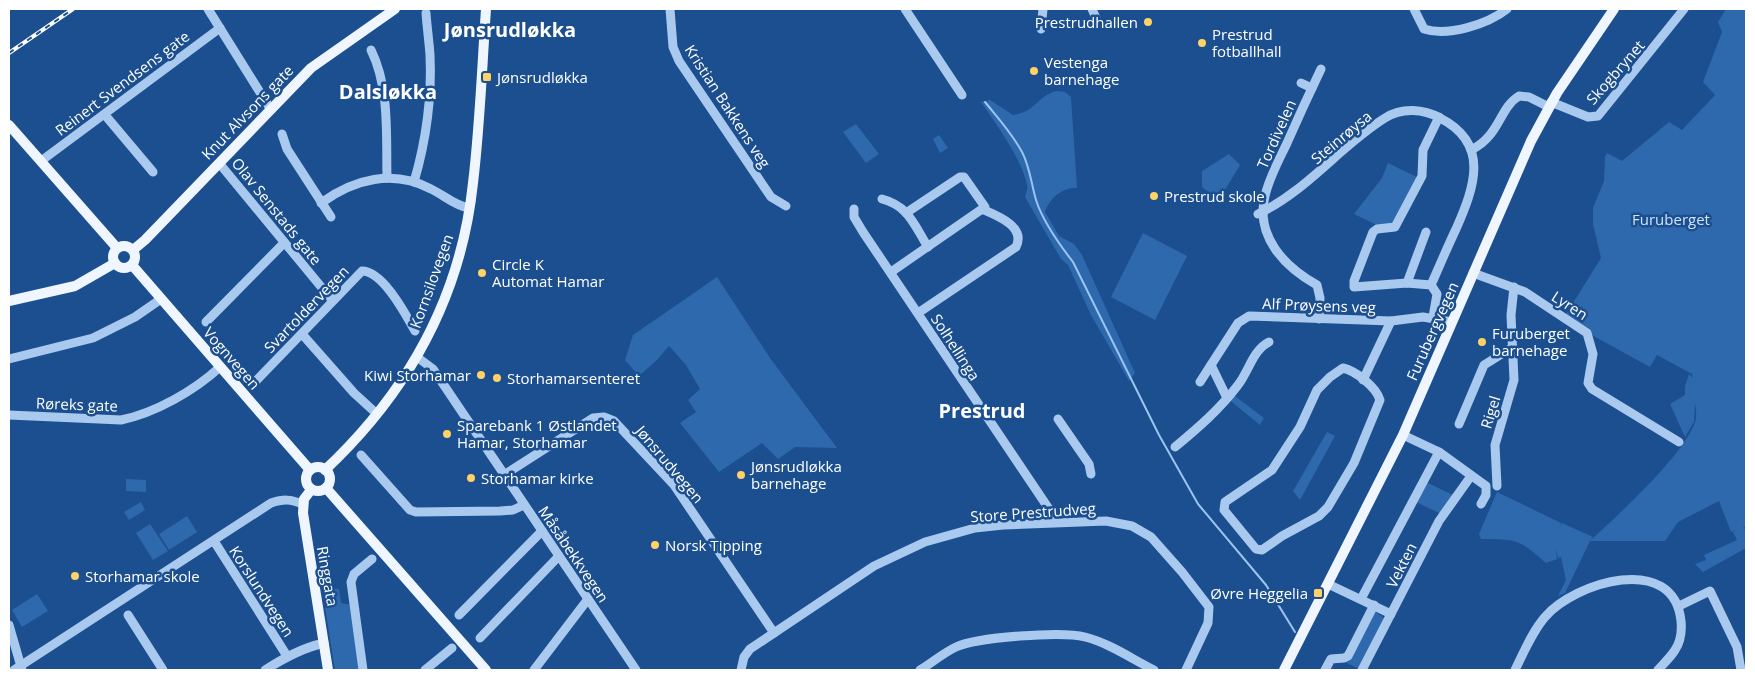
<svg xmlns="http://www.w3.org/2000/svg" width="1755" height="679" viewBox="0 0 1755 679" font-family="'Open Sans',sans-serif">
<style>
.green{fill:#2e69ad}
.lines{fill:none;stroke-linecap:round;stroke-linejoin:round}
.stream{stroke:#9cc4f0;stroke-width:2}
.minor{stroke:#a9c9ee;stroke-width:9}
.major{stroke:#f0f6ff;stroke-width:10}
.rail-casing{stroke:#fff;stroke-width:4}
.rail{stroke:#1b4f8f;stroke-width:2;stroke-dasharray:5.5;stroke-linecap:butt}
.poi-dot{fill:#ffd166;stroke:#1b4f8f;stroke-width:2}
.labels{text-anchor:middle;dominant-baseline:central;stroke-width:5;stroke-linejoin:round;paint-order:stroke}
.poi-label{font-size:15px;fill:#fff;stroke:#1b4f8f;text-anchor:start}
.street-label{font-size:15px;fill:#fff;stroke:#1b4f8f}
.park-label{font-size:15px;fill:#cfe3fa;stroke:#1b4f8f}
.district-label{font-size:20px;font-weight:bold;fill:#fff;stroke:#1b4f8f}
</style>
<rect width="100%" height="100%" fill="#1b4f8f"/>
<g class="green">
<path d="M1726,9H1746V528L1743,526L1746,531V548L1703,572L1695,564L1706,560L1704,555L1737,540L1733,532L1736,530L1731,532L1719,501L1678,522L1665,541H1590L1565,593L1558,596L1566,580L1561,557L1558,558L1556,547L1557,559L1546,563C1517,538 1519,540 1481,539L1479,534L1497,492L1561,523L1559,526L1562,523L1593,537L1591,540C1618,515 1684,455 1695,422C1697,416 1696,409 1695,403L1694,422L1685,437L1670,404L1685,395V386L1689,374L1693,378L1692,374L1657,355L1650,367L1588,333L1565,316L1601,258L1593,224V208L1604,181L1605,157L1607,153L1622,161L1669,122L1682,130L1715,95L1703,82L1722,32L1718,22Z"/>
<path d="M1057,91L1065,92L1071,97L1077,188C1062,187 1049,199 1045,212L1059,236L1074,244L1082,255L1135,373L1129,381L1091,315L1068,265L1061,259L1025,197C1026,193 1028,189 1027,185C1022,159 996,124 981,102L990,100L1013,115C1036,112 1038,95 1057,91Z"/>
<polygon points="856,124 879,154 866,163 843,132"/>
<polygon points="939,135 948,148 940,153 933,139"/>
<polygon points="1229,154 1240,165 1219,200 1202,187 1202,171"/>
<polygon points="1388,163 1419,178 1395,224 1379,226 1354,214 1382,178"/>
<polygon points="1143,233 1187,256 1155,320 1111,297"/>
<polygon points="717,277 770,358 837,448 795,447 778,459 762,443 719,472 680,423 696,412 688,400 700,389 686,365 669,346 657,360 639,376 625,360 633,335"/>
<polygon points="1231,393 1264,418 1260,425 1227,398"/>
<polygon points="1327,432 1335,436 1300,500 1293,491"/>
<polygon points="126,479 146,480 146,492 126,491"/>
<polygon points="1426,482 1453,495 1441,514 1416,502"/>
<polygon points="141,502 145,510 129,520 124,512"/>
<polygon points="187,516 197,532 169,550 159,534"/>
<polygon points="150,524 168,551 153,560 136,533"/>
<polygon points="322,588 339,589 341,603 351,605 361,670 335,670"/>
<polygon points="37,594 48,611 22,627 12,610"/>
<polygon points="1374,611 1385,619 1361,670 1343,661"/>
</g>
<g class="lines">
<path class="stream" d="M985,102C998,118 1012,133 1022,152C1030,167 1031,183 1036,200C1043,222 1059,244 1073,262L1159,435L1198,504L1266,585L1295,632"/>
<g class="minor">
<polyline points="208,9 271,110"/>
<polyline points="670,9 673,47 679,61 771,197 786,206"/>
<polyline points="905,9 962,95"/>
<polyline points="1092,9 1096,18"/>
<path d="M1414,9L1424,29C1448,37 1488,24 1507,9"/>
<polyline points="1041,29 1043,9"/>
<path d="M371,50C390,88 386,137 387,178"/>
<polyline points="1301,83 1312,88"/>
<polyline points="1551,102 1588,117 1598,116 1684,9"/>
<polyline points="105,115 153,172"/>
<polyline points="282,134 287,149 331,217"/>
<path d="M1471,150C1500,136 1499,108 1519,96L1529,97L1549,107"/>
<polyline points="41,161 220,28"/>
<polyline points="219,163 332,300"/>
<path d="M414,182C426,141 432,98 430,55C429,41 427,27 426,13"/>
<path d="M882,199C909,206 914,225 928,247"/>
<path d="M321,203C354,179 393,169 431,189C444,195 455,206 469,208"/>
<polyline points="854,209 854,217 863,232 1049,509 1050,522"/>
<path d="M1258,214C1308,190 1340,146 1385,118C1402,107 1424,109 1440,118C1491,144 1474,188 1456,229C1447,248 1439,267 1431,285"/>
<polyline points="891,272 985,207 964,177 960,177 906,213"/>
<polyline points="1473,273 1525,292 1587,333 1593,354 1588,383 1592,389 1679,442"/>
<polyline points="1407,283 1426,232"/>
<path d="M918,313L1016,247C1026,227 998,216 984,210"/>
<polyline points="1433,317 1437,294 1431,285 1407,283 1354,287 1354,281 1373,232 1377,229 1395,227 1422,176 1423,150 1439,117"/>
<path d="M1319,319L1320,298L1317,285C1285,267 1255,237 1265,196C1269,178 1279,160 1287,143C1298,118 1309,94 1321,69"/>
<polyline points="206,322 284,243"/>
<polyline points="302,334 354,393 377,414"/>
<polyline points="417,357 433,369 636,670"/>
<polyline points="9,359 93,338 135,317 161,299"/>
<polyline points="1211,365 1227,398"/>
<path d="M1343,368C1356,371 1376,387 1380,400L1354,463L1328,507L1319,516L1282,536L1262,550L1256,549L1224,510L1225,502L1272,470L1300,427L1317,390L1330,377Z"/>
<polyline points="1363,380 1391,321"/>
<path d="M255,382L362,271C383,271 406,315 415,331"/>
<polyline points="1200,382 1238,323 1249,316 1391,321 1423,317 1452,322"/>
<path d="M9,415L121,420C155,413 194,391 220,367"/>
<polyline points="1058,419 1089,464 1091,474"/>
<polyline points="1459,424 1484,365 1513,347"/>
<polyline points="1403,435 1439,452 1486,486 1486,495 1481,504"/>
<path d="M1175,447C1198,428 1220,409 1238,385C1249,371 1253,350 1269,342"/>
<polyline points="361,455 410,510 416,512 500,511 513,510 524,505"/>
<polyline points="504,475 593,418 604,417 614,421 674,485 774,633"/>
<polyline points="1497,486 1495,445 1514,380 1511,315 1514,287"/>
<polyline points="214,541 287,656"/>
<polyline points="1328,584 1391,614"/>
<polyline points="1361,599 1439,452"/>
<polyline points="1679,606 1710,591 1737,647 1741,670"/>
<polyline points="128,615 163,670"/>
<polyline points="459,615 542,531"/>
<polyline points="9,625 22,670"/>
<polyline points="480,638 559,556"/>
<path d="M14,670L271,503C283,499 291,499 302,504"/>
<path d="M265,670C284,658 302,648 324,643"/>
<polyline points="363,670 351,582 354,574 372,559"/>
<polyline points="425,670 452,648"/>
<polyline points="534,670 588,599"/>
<polyline points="741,670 744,657 750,649 874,566 925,542 975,528 1003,525 1106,521 1132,526 1151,537 1182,572 1209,607 1208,623 1186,670"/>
<path d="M920,670C932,663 943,653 956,647C977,637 1062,631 1085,637C1109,643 1132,659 1154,670"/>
<polyline points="1325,670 1331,659 1344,658 1348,656 1374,605"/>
<polyline points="1362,670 1439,521 1471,476"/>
<path d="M1515,670C1524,652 1532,632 1545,617C1575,582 1674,552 1681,621C1682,631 1681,641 1675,650C1670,658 1663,664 1658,670"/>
</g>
<g class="major">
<polyline points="9,125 117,248"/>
<circle cx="124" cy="257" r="11"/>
<polyline points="133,250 145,240 311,68 395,9"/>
<polyline points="132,265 310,470"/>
<polyline points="9,301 75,286 115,263"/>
<circle cx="318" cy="479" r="12"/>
<path d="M325,470C408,392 461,297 473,183C480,125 482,67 486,9"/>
<polyline points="326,488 486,670"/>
<polyline points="311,490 304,499 303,513 328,670"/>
<polyline points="1284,670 1403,435 1531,141 1557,93 1614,9"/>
</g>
<defs>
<polyline id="rail" points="9,53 73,9"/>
</defs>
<use href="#rail" class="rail-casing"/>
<use href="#rail" class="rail"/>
</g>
<g class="poi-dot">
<circle cx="1148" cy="22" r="5"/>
<circle cx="1202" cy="43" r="5"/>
<circle cx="1034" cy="71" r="5"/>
<rect x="482" y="72" width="10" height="10" rx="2.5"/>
<circle cx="1154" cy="196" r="5"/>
<circle cx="482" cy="273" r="5"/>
<circle cx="1482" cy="342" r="5"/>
<circle cx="481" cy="375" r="5"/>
<circle cx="497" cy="378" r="5"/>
<circle cx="447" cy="434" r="5"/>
<circle cx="741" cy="475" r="5"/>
<circle cx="471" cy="478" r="5"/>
<circle cx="655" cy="545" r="5"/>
<circle cx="75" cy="576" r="5"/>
<rect x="1313" y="588" width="10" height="10" rx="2.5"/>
</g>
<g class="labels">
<g class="poi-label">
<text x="1138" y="22" text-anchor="end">Prestrudhallen</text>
<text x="1212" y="34">Prestrud<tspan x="1212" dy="17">fotballhall</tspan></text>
<text x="1044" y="62">Vestenga<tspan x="1044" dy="17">barnehage</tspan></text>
<text x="497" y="77">Jønsrudløkka</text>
<text x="1164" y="196">Prestrud skole</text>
<text x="492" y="264">Circle K<tspan x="492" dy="17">Automat Hamar</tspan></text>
<text x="1492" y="333">Furuberget<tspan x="1492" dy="17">barnehage</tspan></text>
<text x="471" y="375" text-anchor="end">Kiwi Storhamar</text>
<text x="507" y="378">Storhamarsenteret</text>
<text x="457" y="425">Sparebank 1 Østlandet<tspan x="457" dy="17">Hamar, Storhamar</tspan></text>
<text x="751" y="466">Jønsrudløkka<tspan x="751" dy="17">barnehage</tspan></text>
<text x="481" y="478">Storhamar kirke</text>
<text x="665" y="545">Norsk Tipping</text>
<text x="85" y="576">Storhamar skole</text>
<text x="1308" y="593" text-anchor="end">Øvre Heggelia</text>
</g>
<g class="street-label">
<text transform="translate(1615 72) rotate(-49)">Skogbrynet</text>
<text transform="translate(122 83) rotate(-37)">Reinert Svendsens gate</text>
<text transform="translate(728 106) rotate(57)">Kristian Bakkens veg</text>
<text transform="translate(247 112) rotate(-46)">Knut Alvsons gate</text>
<text transform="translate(1276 134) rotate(-66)">Tordivelen</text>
<text transform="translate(1341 137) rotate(-40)">Steinrøysa</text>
<text transform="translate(277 211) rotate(51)">Olav Senstads gate</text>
<text transform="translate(431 281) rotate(-70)">Kornsilovegen</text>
<text transform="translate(1319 305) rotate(2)">Alf Prøysens veg</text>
<text transform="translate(1570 305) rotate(33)">Lyren</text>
<text transform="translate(306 309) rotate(-46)">Svartoldervegen</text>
<text transform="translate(1432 331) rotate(-66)">Furubergvegen</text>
<text transform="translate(956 347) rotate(57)">Solhellinga</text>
<text transform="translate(232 358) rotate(49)">Vognvegen</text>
<text transform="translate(77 404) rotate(2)">Røreks gate</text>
<text transform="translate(1490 412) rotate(-73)">Rigel</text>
<text transform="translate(670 464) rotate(50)">Jønsrudvegen</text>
<text transform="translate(1033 512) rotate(-4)">Store Prestrudveg</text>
<text transform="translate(574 554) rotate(56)">Måsåbekkvegen</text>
<text transform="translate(1401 565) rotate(-63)">Vekten</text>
<text transform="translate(328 576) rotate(80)">Ringgata</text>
<text transform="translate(262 591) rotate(57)">Korslundvegen</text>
</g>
<g class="park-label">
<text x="1671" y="219">Furuberget</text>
</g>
<g class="district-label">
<text x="510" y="29">Jønsrudløkka</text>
<text x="388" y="91">Dalsløkka</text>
<text x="982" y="410">Prestrud</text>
</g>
</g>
<rect width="1755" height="679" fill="none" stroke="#ffffff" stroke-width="20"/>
</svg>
